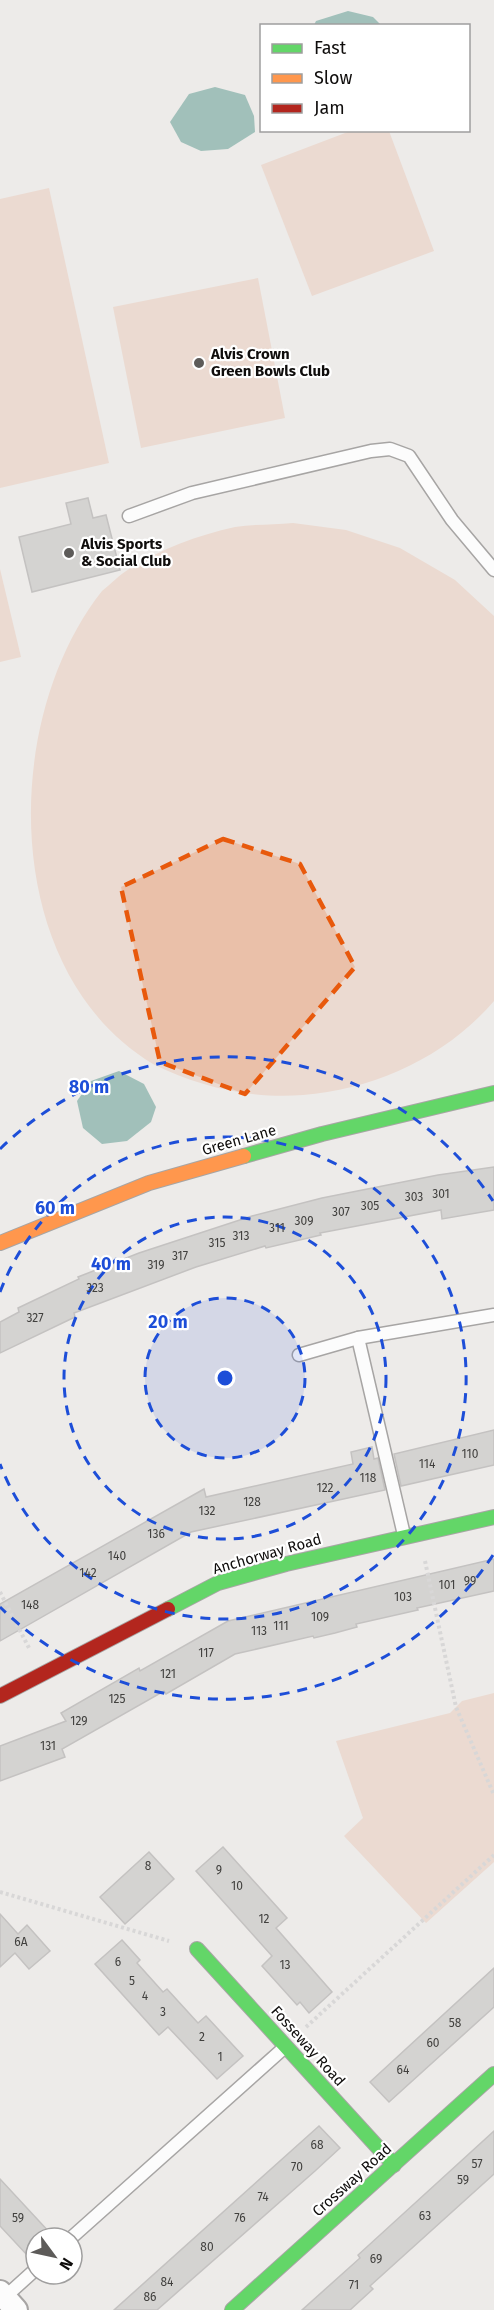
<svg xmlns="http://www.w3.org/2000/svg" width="494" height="2310" viewBox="0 0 494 2310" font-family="'Fira Sans',sans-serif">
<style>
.green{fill:#ebdad1}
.water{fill:#a1c0ba}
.building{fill:#d4d3d1;stroke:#c4c2c1;stroke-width:1.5}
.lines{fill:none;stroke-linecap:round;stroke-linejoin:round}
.lane-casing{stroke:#a7a5a4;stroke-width:15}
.street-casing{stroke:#a7a5a4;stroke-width:26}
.fast-casing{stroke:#a7a5a4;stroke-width:16}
.slow-casing{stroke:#a7a5a4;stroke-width:16}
.jam-casing{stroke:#a7a5a4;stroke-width:16}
.path{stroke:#d8d7d7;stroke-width:4;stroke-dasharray:3 3;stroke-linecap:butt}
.lane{stroke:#fcfcfc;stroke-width:12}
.street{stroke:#fcfcfc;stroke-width:22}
.fast{stroke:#63d668;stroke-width:14}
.slow{stroke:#ff974d;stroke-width:14}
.jam{stroke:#b3261e;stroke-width:14}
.marked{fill:#e8590c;fill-opacity:0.2;stroke:#e8590c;stroke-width:4.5;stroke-dasharray:12 8;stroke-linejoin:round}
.ring{fill:none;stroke:#1d4ed8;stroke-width:3;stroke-dasharray:10 8}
.poi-dot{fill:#5d5b59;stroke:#fff;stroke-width:2}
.labels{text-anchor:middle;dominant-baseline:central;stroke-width:4.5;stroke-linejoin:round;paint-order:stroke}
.number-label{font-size:12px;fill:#41403e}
.poi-label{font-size:15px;font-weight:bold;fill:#0f0d0c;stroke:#fff;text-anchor:start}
.street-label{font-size:15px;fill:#0f0d0c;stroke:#fff}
.centre{fill:#1d4ed8;stroke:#fff;stroke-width:3}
.ring-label{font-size:18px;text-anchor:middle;font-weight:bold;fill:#1d4ed8;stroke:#fff;stroke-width:4.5;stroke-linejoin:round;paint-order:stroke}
</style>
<rect width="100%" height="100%" fill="#edebe9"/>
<g class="green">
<polygon points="353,130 389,131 434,251 312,296 261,165"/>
<polygon points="49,188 109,463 0,488 0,199"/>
<polygon points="258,278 285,418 141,448 113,307"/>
<path d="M293,523L346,530L400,548L455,580L494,616V1001C446,1057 375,1089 303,1095C251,1099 199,1087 153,1064C0,972 0,720 102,591C111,584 119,575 129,569C161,549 198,535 235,527C254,524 274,525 293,523Z"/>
<polygon points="0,569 21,657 0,662"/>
<polygon points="494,1693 494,1862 426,1923 344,1836 363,1818 336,1741 450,1713 462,1701"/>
</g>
<g class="water">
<polygon points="348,11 373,17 381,25 314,25 316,21"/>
<polygon points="215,87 245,95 254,116 255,132 228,149 201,151 181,142 170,122 189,94"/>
<polygon points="119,1071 144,1084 156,1107 151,1122 127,1141 102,1144 83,1128 77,1101 91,1081"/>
</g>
<g class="building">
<polygon points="88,498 93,518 106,515 120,570 32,592 19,537 71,524 66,503"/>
<polygon points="494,1167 494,1210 442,1219 441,1210 320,1233 321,1235 266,1248 265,1246 196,1267 74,1313 75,1317 0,1353 0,1322 19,1312 18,1308 79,1279 78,1277 139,1253 252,1216 322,1198 438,1175"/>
<polygon points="494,1430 494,1465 401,1486 394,1454"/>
<polygon points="372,1447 374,1459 378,1458 385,1490 191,1532 0,1641 0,1604 204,1489 206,1497 353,1464 351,1452"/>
<polygon points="494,1559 494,1591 417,1608 418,1610 356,1624 357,1627 335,1633 314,1638 313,1636 235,1654 166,1694 164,1691 62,1749 65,1757 0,1781 0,1746 66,1721 61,1713 139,1668 140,1671 228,1621"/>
<polygon points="223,1847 287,1918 276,1928 332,1992 309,2013 300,2002 297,2005 262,1966 272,1956 196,1871"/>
<polygon points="149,1852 174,1879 125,1924 100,1897"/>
<polygon points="0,1914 18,1934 27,1925 50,1951 29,1969 15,1953 0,1967"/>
<polygon points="122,1940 140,1960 137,1963 163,1992 167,1989 198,2023 206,2016 243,2056 217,2079 168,2027 159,2035 95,1964"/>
<polygon points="494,1968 494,2007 389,2102 370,2082"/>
<polygon points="319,2126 340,2148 315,2171 157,2310 114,2310"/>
<polygon points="494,2131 494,2174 370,2286 373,2289 350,2310 302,2310 360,2258 358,2255"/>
<polygon points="0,2179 51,2234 47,2238 36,2238 36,2249 28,2256 0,2226"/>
</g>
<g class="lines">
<defs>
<g id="lane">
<polyline points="129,516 192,493 371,451 390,449 409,456 452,520 494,570"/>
<polyline points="358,1338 404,1535"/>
<polyline points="299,1355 358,1338 494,1315"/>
<polyline points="71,2238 285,2047"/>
<polyline points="5,2297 36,2269"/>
</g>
<polyline id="street" points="0,2292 16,2310"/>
<g id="fast">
<polyline points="244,1156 322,1134 494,1093"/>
<polyline points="168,1609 218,1583 286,1564 494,1517"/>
<polyline points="197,1949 394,2165"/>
<polyline points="232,2310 494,2074"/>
</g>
<polyline id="slow" points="0,1243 149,1183 244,1156"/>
<polyline id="jam" points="0,1696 168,1609"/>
</defs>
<use href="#lane" class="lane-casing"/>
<use href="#street" class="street-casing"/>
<use href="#fast" class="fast-casing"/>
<use href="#slow" class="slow-casing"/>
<use href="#jam" class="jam-casing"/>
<g class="path">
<polyline points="425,1561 456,1707 494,1795"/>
<polyline points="0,1592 29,1648"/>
<polyline points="0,1892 169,1941"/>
<polyline points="306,2027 494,1855"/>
</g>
<use href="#lane" class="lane"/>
<use href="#street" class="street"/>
<use href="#fast" class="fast"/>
<use href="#slow" class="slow"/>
<use href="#jam" class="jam"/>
</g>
<path class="marked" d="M223,839L300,864L355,967L245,1094L160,1062L121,887Z"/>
<circle cx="225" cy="1378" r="80" fill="#1d4ed8" fill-opacity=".12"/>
<g class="ring">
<circle cx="225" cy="1378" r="80"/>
<circle cx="225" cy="1378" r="161"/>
<path d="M0 1292A241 241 0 1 1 0 1464"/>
<path d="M493 1555A321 321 0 0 1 0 1607M0 1149A321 321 0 0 1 493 1201"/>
</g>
<g class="poi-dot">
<circle cx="199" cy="363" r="6"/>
<circle cx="69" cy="553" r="6"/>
</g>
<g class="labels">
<g class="number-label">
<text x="441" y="1194">301</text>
<text x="414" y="1197">303</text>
<text x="370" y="1206">305</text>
<text x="341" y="1212">307</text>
<text x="304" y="1221">309</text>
<text x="277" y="1228">311</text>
<text x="241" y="1236">313</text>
<text x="217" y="1243">315</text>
<text x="180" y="1256">317</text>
<text x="156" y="1265">319</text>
<text x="95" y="1288">323</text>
<text x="35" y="1318">327</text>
<text x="470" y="1454">110</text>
<text x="427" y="1464">114</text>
<text x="368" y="1478">118</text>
<text x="325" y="1488">122</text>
<text x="252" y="1502">128</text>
<text x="207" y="1511">132</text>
<text x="156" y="1534">136</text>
<text x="117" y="1556">140</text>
<text x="88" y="1573">142</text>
<text x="470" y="1581">99</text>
<text x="447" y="1585">101</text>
<text x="403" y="1597">103</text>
<text x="30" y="1605">148</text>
<text x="320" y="1617">109</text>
<text x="281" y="1626">111</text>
<text x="259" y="1631">113</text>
<text x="206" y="1653">117</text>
<text x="168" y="1674">121</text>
<text x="117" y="1699">125</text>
<text x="79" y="1721">129</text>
<text x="48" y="1746">131</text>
<text x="148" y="1866">8</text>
<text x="219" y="1870">9</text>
<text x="237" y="1886">10</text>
<text x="264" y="1919">12</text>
<text x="21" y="1942">6A</text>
<text x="118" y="1962">6</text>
<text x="285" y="1965">13</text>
<text x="132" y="1981">5</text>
<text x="145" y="1996">4</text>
<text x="163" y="2012">3</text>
<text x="455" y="2023">58</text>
<text x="202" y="2037">2</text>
<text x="433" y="2043">60</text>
<text x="220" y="2057">1</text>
<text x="403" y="2070">64</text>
<text x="317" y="2145">68</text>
<text x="477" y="2164">57</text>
<text x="297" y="2167">70</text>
<text x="463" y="2180">59</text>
<text x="263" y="2197">74</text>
<text x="425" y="2216">63</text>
<text x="18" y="2218">59</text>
<text x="240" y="2218">76</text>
<text x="207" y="2247">80</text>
<text x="376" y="2259">69</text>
<text x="167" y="2282">84</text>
<text x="354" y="2285">71</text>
<text x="150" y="2297">86</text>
</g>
<g class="poi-label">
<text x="211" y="354">Alvis Crown<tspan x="211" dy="17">Green Bowls Club</tspan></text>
<text x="81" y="544">Alvis Sports<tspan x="81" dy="17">&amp; Social Club</tspan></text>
</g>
<g class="street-label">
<text transform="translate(239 1140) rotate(-16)">Green Lane</text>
<text transform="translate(267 1554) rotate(-16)">Anchorway Road</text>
<text transform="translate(308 2046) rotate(48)">Fosseway Road</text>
<text transform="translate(352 2180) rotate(-42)">Crossway Road</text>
</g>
</g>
<circle cx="225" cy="1378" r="9" class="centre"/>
<g class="ring-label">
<text x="89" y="1093">80 m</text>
<text x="55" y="1214">60 m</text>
<text x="111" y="1270">40 m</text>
<text x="168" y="1328">20 m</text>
</g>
<rect x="260" y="24" width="210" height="108" fill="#ffffff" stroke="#9f9e9e" stroke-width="1.5"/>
<rect x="272" y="44" width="30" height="9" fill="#63d668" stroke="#9f9e9e" stroke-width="1.5"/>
<text x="314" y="54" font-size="18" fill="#0f0d0c">Fast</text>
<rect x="272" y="74" width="30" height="9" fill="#ff974d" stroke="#9f9e9e" stroke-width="1.5"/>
<text x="314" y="84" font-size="18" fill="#0f0d0c">Slow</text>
<rect x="272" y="104" width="30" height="9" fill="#b3261e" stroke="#9f9e9e" stroke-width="1.5"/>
<text x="314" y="114" font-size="18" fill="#0f0d0c">Jam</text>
<g transform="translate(54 2256) rotate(123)"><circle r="28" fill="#ffffff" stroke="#9f9e9e" stroke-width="1.5"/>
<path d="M0-4.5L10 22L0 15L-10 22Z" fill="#5d5b59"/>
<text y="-9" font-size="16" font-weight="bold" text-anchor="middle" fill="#0f0d0c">N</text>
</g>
</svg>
